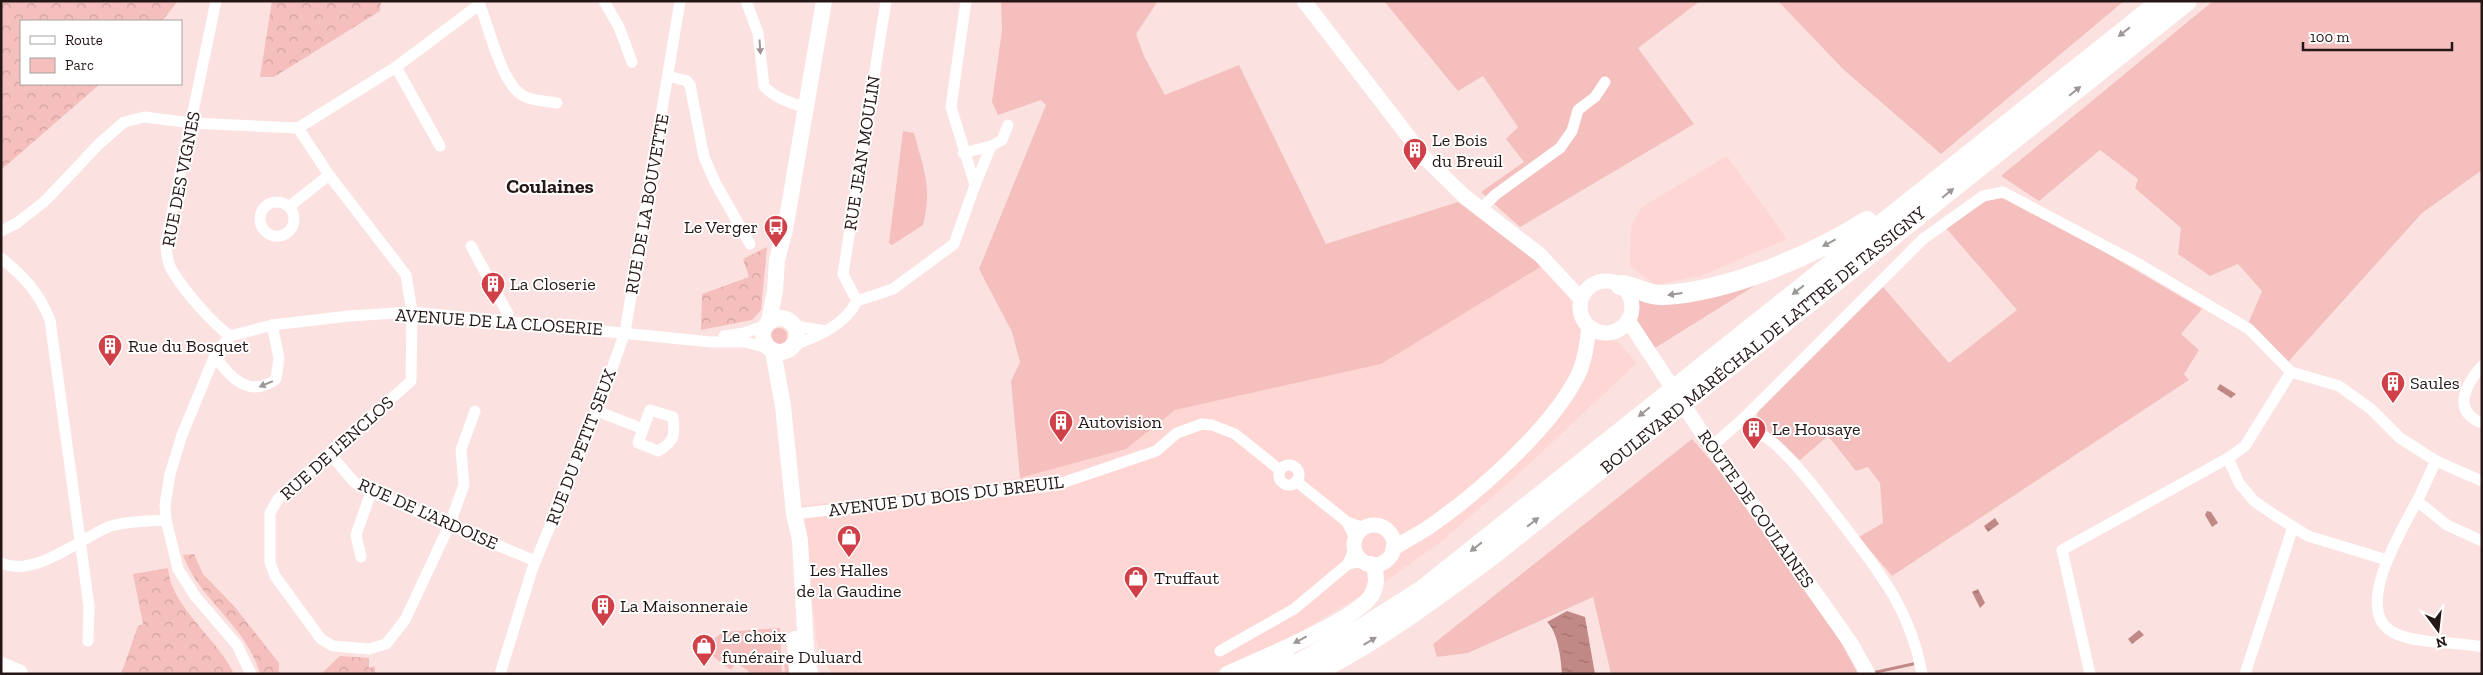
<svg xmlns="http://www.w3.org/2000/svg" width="2483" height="675" viewBox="0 0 2483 675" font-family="'Zilla Slab',serif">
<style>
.built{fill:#fed7d5}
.green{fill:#f4bfbc}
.forest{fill:url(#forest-crowns)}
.water{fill:url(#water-ripples)}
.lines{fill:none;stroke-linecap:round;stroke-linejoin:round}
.stream{stroke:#c18986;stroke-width:3}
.minor{stroke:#fff;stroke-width:11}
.tertiary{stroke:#fff;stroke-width:15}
.secondary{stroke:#fff;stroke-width:16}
.trunk{stroke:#fff;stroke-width:20}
.oneway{fill:#9d9796}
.labels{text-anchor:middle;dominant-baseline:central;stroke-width:4;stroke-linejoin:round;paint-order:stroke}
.poi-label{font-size:18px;fill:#251716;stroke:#fff;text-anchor:start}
.street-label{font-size:18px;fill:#251716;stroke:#fff}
.quarter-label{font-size:20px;font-weight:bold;fill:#251716;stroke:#fff}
</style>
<defs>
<pattern id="forest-crowns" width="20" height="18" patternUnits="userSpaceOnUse" patternTransform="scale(1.25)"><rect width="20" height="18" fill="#f4bfbc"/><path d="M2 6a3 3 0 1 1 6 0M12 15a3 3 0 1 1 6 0" fill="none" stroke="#d1a3a1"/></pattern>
<pattern id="water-ripples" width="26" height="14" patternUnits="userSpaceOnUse" patternTransform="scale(1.25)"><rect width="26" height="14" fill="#c18986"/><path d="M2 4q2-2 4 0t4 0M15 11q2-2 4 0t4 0" fill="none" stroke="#9d6f6d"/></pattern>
</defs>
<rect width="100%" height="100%" fill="#fbe2e1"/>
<g class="built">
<polygon points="1727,156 1787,239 1701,276 1655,285 1630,266 1631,226 1642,207"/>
<polygon points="1542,266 1567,292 1582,330 1594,337 1618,342 1637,363 1514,478 1442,541 1392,577 1280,644 1211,674 831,674 817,643 801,506 1020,478 1126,449 1174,410 1381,364"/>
</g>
<g class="green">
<polygon points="1001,1 1158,1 1136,34 1144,56 1165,95 1239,65 1326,244 1458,202 1542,266 1381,364 1175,410 1126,449 1020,478 1011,381 1020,362 1012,332 979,269 1046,105 1041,100 998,115 992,102 1002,30"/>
<polygon points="1384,1 1700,1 1638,48 1694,124 1520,227 1481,192 1524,162 1506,139 1518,127 1483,76 1458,91"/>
<polygon points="1778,1 2124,1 1941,154 1843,69"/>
<polygon points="2213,1 2482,1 2482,170 2422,213 2287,363 2248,324 2262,291 2238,264 2210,276 2178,254 2181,228 2135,188 2138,179 2100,150 2039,201 2001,176"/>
<path d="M903,131L914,133C923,167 933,189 923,225L892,245L889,243Z"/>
<polygon points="1990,198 2014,199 2202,309 2181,334 2199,350 2184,374 2189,380 1892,576 1859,537 1883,523 1880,483 1868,467 1856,471 1828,436 1800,460 1758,426 1757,410 1883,287 1949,363 2017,310 1946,228"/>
<polygon points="1785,267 1655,348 1634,316 1636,312 1633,295 1642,296"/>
<circle cx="779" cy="336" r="8"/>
<polygon points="1692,439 1732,485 1838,637 1858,674 1611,674 1593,597 1468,653 1437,657 1433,644"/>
<polygon points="780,628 782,672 785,671 784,663 789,663 797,674 752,674 736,662 731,670 702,648 723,632"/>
</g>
<g class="forest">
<polygon points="1,1 178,1 162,21 21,21 21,84 100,84 1,170"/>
<polygon points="272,1 381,1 380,11 274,77 260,77"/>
<polygon points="767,247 761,310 752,320 701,330 702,294 749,277 743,259"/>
<path d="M194,554L203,574L234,606L279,663V674H260C247,626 199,600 183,555Z"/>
<path d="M168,568C171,608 217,637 234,674H121L138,626L143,624L133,574Z"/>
<polygon points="340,656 369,658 369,668 375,666 375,674 321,674"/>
</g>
<g class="water">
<polygon points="2220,384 2236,394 2231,398 2217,389"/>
<polygon points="2207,511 2211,512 2218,523 2212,527 2205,515"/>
<polygon points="1995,518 1999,524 1988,532 1984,526"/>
<polygon points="1978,589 1985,603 1980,608 1972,592"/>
<path d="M1567,611L1585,617L1595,674H1562C1561,659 1558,632 1547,622Z"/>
<polygon points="2139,630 2144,635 2132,644 2128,639"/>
</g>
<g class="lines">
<polyline class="stream" points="1872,673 1913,664"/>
<g class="minor">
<path d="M216,1L166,242C166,253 167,263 173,272C186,293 211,322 230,336"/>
<path d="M478,1C489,24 501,88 526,97C535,101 547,101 557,103"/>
<polyline points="604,1 619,27 632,62"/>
<path d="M746,1L758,33L764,86C774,98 790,102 805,108"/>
<polyline points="396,67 440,146"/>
<polyline points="668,76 687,81 690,85 704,157 716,184 750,244"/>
<polyline points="298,128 329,175 406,275 412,312 411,381 278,499 270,513 270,562 275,576 321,639 333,646 369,649 386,644 405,620 449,526 464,485 461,450 475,411"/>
<polyline points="991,146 1002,140 1008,125"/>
<polyline points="963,153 991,146 975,185"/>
<circle cx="277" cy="219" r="17"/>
<polyline points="290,206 329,175"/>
<polyline points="1481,209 1495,195 1560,148 1572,131 1578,110 1595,97 1605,82"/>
<polyline points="1,231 17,223 45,201 99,144 124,122 144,117 192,123 298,128 396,67 480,4"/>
<polyline points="471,246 508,314 508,321"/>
<path d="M1,258C24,276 39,293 50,320L89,606L88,641"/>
<polyline points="857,301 843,274 886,1"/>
<polyline points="795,326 826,331"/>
<polyline points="724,336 744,333 764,326"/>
<path d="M794,345C819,336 845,325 857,301L893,289L954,244L975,185L951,107L966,1"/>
<path d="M215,355C228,377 250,399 276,379L279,358L272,325"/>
<path d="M2482,366C2466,384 2451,411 2482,423"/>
<path d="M650,410L673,417C675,436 675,441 658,451L638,443Z"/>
<polyline points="597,411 643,429"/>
<polyline points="1742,420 1923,239 1983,196 2003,192 2137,263 2249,329 2291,372 2339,386 2371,409 2400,438 2436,461 2482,481"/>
<path d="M1712,446L1742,420C1753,428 1765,436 1776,445C1802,469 1823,499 1845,527C1882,575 1911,612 1922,674"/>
<polyline points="330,454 355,483 371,492 535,561"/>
<polyline points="2228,458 2239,483 2254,501 2276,516 2308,536 2387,560"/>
<path d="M2436,461C2430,473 2424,487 2418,499C2404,527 2353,607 2391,631C2413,645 2456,641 2482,647"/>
<circle cx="1289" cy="475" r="10"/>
<polyline points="1296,481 1347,522 1364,528"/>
<polyline points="2417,501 2447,525 2482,541"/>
<polyline points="794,514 1056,485 1156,451 1177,433 1202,424 1212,425 1235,434 1280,470"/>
<polyline points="1347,522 1355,538"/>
<polyline points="361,557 356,535 371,492"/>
<path d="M1,563C34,578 78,540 108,527C125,521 148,521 166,520"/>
<polyline points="1348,564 1362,561"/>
<polyline points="1220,651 1294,609 1348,564 1354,549"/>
<polyline points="251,674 237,645 195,596 178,569 166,520 165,505 170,474 182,435 215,355 230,336 272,325 349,316 412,312 711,342 745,342 768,348"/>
<polyline points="500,674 532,570 597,411 625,332 680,1"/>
<polyline points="2090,674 2062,550 2228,458 2245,446 2291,372"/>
<polyline points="2245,674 2293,527"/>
</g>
<g class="tertiary">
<polyline points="1304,1 1425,158 1464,196 1540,255 1581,299"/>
<circle cx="1606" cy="307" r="26"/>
<polyline points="1628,320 1700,430 1850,642 1868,674"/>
<circle cx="1374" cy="545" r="20"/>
<path d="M1393,549C1404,541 1417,535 1429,527C1477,494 1552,428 1578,375C1585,360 1587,343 1589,327"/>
</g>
<g class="secondary">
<circle cx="780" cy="335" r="17"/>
<polyline points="769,321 775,291 777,260 785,230 824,1"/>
<polyline points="773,351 783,406 794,514 800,540 806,650 810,674"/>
<polyline points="795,639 797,674"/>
<path d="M1227,674C1256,661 1356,620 1371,596C1377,586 1377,578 1374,567L1371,564"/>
</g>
<g class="trunk">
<path d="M1620,285C1636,286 1647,296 1663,295C1728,292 1813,255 1867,221"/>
<polyline points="1,667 18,674"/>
<polyline points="1262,674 1291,663"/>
<polyline points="1280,674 1366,626 1421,591 2162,1"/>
<path d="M1311,674C1377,641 1436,597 1495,553L2187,1"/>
</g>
</g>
<defs><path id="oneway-solid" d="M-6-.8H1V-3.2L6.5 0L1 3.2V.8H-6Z" transform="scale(1.25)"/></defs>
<g class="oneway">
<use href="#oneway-solid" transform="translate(2124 32) rotate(142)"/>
<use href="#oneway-solid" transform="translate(760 47) rotate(86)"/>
<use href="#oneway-solid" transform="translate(2075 91) rotate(-39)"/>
<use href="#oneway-solid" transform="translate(1948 193) rotate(-39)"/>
<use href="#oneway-solid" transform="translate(1829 243) rotate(152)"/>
<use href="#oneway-solid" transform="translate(1798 290) rotate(142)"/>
<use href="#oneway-solid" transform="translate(1675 294) rotate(172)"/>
<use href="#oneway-solid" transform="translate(266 384) rotate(157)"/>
<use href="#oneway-solid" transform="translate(1644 412) rotate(141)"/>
<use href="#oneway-solid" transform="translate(1533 522) rotate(-38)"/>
<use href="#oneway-solid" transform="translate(1476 547) rotate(142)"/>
<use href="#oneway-solid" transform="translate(1300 640) rotate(152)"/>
<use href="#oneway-solid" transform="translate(1370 641) rotate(-31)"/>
</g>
<defs>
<symbol id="building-pin" viewBox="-11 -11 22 30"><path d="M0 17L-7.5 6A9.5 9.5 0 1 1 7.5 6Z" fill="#d04048" stroke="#fff"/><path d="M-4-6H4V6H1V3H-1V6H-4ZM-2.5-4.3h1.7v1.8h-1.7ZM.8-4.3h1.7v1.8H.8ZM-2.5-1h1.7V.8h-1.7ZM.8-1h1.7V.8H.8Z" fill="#fff"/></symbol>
<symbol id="bus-pin" viewBox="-11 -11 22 30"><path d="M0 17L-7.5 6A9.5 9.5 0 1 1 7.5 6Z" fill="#d04048" stroke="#fff"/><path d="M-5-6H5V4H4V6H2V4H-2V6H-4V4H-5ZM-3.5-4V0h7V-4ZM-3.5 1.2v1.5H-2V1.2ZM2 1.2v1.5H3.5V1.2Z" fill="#fff"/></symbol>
<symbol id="shop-pin" viewBox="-11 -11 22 30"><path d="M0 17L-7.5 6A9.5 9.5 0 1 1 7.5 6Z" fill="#d04048" stroke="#fff"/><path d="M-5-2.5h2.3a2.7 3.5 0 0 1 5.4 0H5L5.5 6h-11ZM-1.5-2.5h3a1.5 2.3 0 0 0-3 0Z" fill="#fff"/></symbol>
</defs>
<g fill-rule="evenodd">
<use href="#building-pin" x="1401" y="136" width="28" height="38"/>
<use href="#bus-pin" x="762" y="213" width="28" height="38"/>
<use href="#building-pin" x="479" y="270" width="28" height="38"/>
<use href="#building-pin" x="96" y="332" width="28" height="38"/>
<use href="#building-pin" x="2379" y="369" width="28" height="38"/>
<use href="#building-pin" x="1047" y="408" width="28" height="38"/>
<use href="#building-pin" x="1740" y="415" width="28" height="38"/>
<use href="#shop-pin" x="835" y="523" width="28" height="38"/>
<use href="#shop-pin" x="1122" y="564" width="28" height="38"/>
<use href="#building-pin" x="589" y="592" width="28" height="38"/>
<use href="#shop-pin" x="690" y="632" width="28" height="38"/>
</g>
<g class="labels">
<g class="poi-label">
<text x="1432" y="140">Le Bois<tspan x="1432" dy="21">du Breuil</tspan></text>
<text x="758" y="227" text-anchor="end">Le Verger</text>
<text x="510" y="284">La Closerie</text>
<text x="128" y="346">Rue du Bosquet</text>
<text x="2410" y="383">Saules</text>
<text x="1078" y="422">Autovision</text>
<text x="1772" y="429">Le Housaye</text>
<text x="849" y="570" text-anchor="middle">Les Halles<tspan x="849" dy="21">de la Gaudine</tspan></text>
<text x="1154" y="578">Truffaut</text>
<text x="620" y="606">La Maisonneraie</text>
<text x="722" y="636">Le choix<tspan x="722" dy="21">funéraire Duluard</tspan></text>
</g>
<g class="street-label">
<text transform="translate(862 153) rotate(-81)">RUE JEAN MOULIN</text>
<text transform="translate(181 179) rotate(-79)">RUE DES VIGNES</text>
<text transform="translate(647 204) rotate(-80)">RUE DE LA BOUVETTE</text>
<text transform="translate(499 322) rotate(4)">AVENUE DE LA CLOSERIE</text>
<text transform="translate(1763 340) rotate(-39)">BOULEVARD MARÉCHAL DE LATTRE DE TASSIGNY</text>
<text transform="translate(581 447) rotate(-69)">RUE DU PETIT SEUX</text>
<text transform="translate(337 448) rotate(-42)">RUE DE L'ENCLOS</text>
<text transform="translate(946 496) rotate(-7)">AVENUE DU BOIS DU BREUIL</text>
<text transform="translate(1756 509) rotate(55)">ROUTE DE COULAINES</text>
<text transform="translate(428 514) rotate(24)">RUE DE L'ARDOISE</text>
</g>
<g class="quarter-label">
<text x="550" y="186">Coulaines</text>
</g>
</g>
<rect width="2483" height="675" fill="none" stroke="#251716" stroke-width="5"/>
<rect x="20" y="20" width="162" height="65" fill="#ffffff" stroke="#a8a2a2"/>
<rect x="30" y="36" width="25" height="8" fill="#ffffff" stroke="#a8a2a2"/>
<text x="65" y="45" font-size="15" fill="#251716">Route</text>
<rect x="30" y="58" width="25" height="15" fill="#f4bfbc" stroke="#a8a2a2"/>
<text x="65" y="70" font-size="15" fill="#251716">Parc</text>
<g transform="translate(2438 630) rotate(165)" stroke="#ffffff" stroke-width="4" paint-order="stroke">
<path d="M0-4L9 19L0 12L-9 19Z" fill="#251716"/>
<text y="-8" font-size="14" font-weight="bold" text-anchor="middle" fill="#251716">N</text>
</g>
<path d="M2303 42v8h149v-8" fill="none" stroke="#251716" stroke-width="2.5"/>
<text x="2310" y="42" font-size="15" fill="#251716" stroke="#ffffff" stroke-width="4" paint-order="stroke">100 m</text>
</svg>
